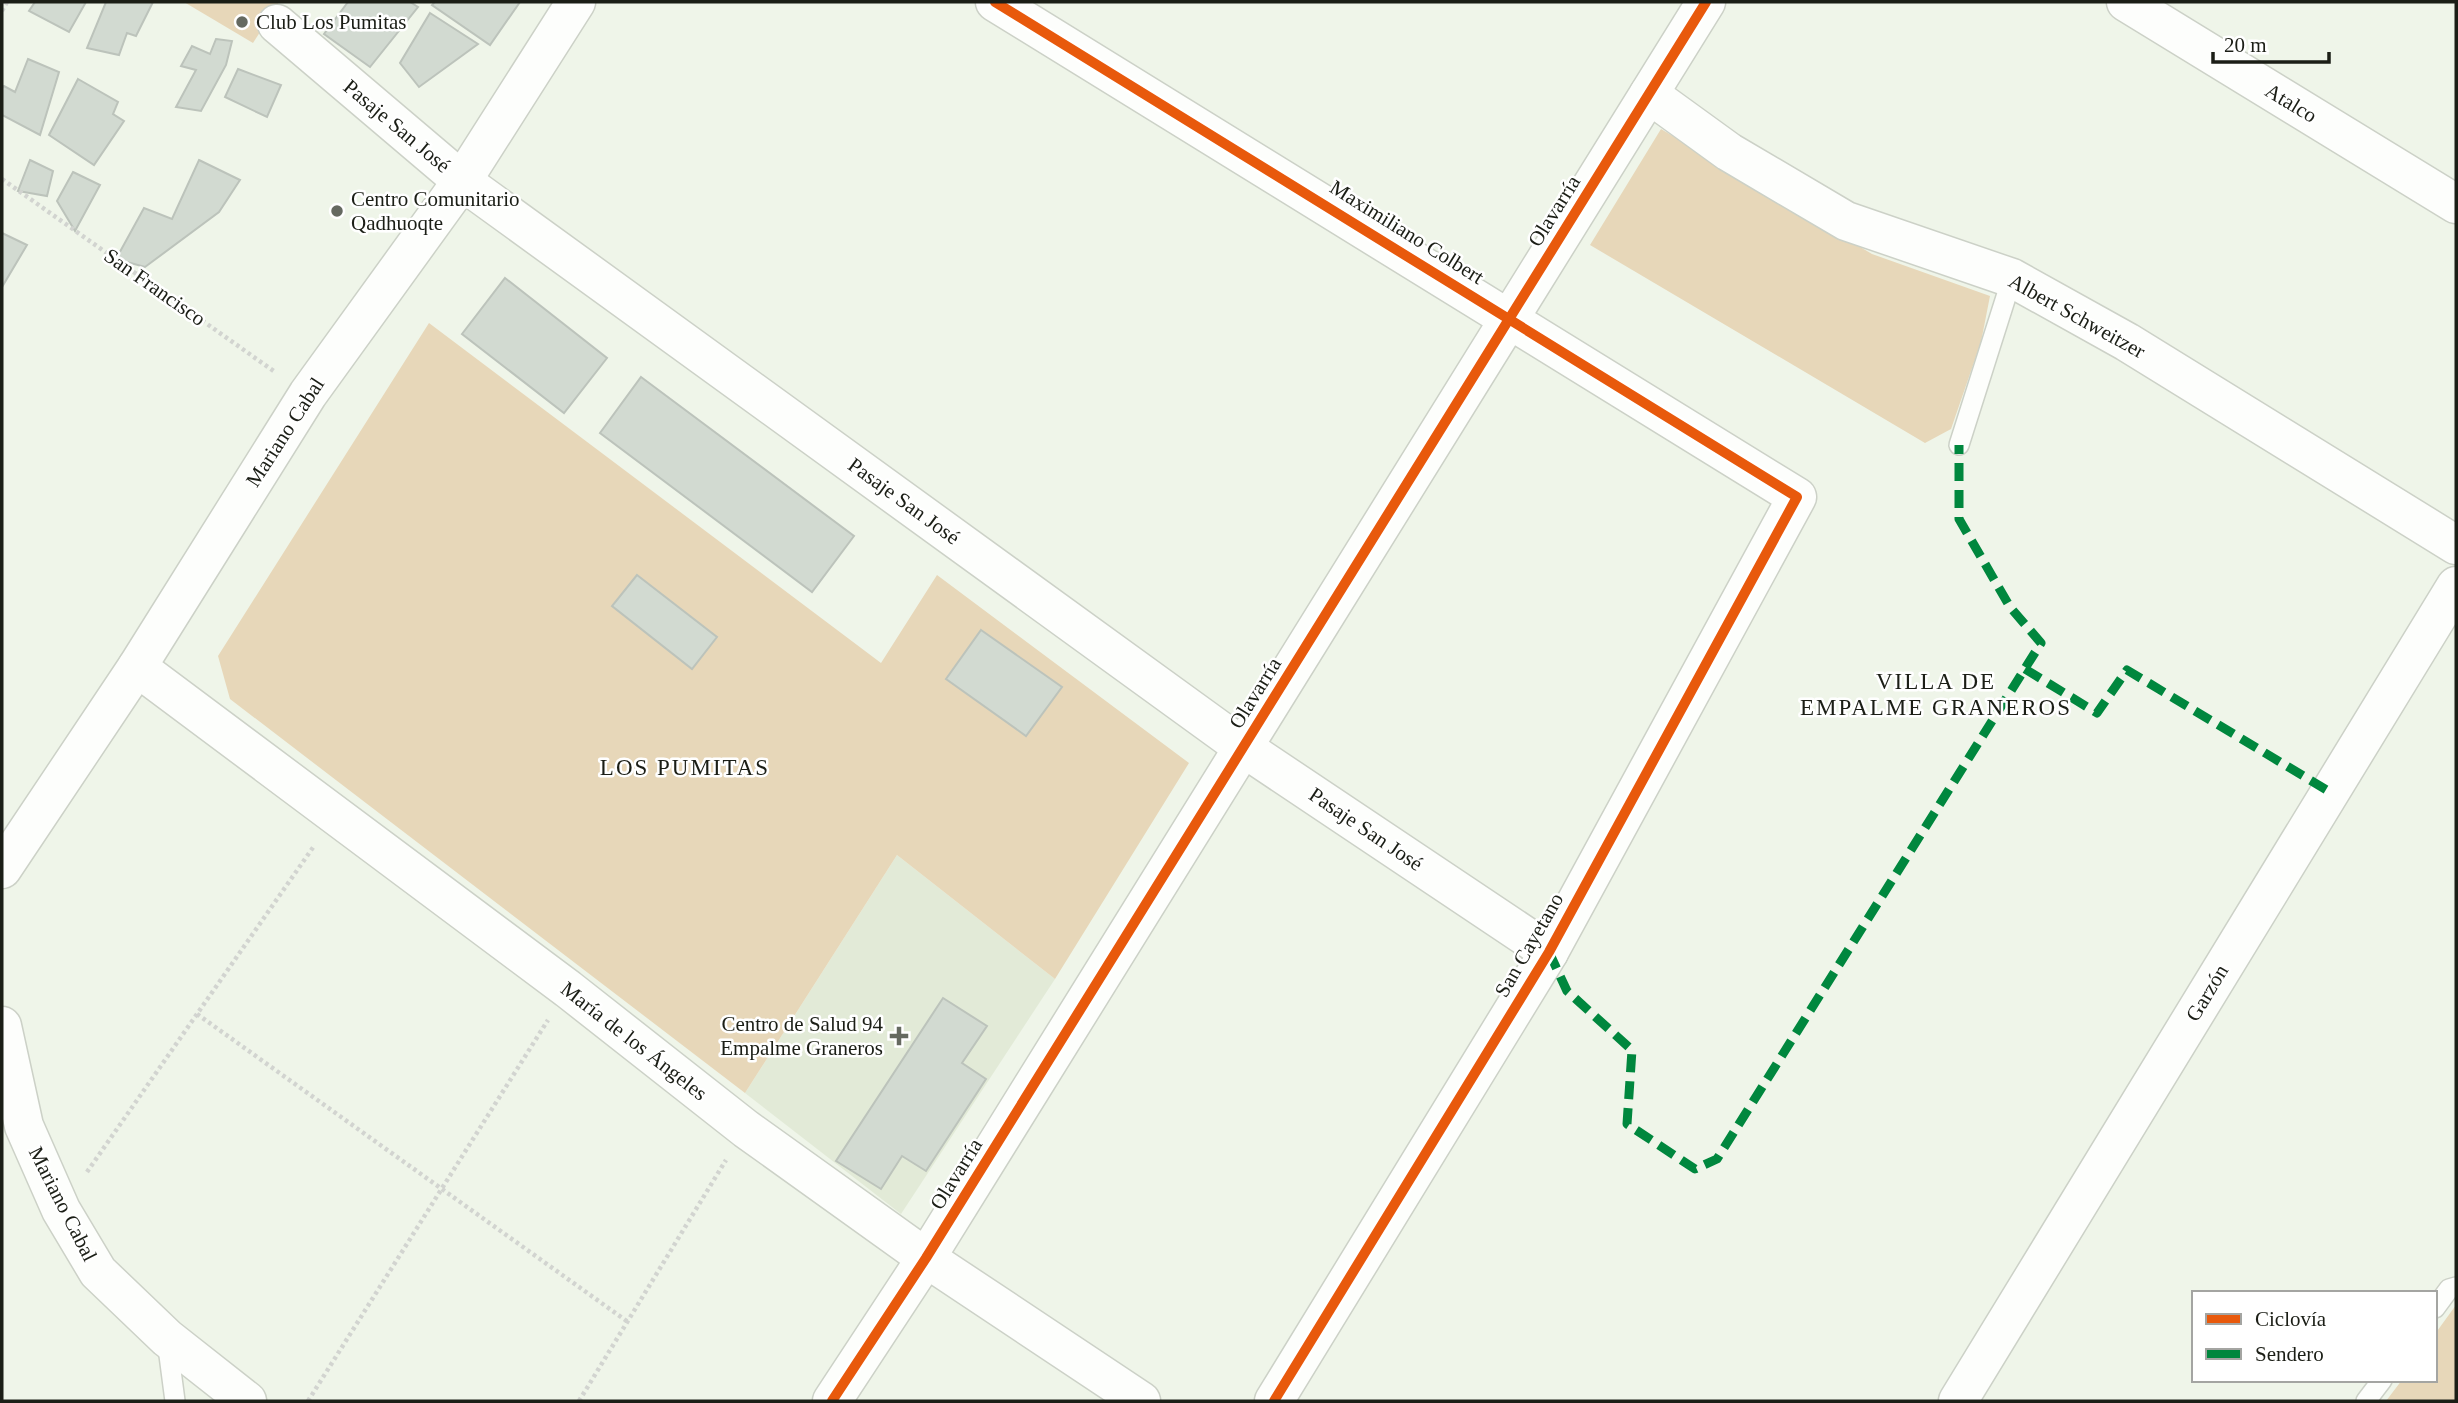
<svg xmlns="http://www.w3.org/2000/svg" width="2458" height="1403" viewBox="0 0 2458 1403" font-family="Georgia,serif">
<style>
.built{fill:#e2ead7}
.green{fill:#e7d7b9}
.building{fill:#d2dad1;stroke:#bcc3bb;stroke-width:2}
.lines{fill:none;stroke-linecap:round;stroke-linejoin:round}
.lane-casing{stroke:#ccd1c7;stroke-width:22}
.street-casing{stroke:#ccd1c7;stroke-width:41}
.path{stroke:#d2d4d0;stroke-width:4.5;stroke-dasharray:3.5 3.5;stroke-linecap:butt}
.lane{stroke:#fdfefc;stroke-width:19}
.street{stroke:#fdfefc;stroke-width:38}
.quiet{stroke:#00873e;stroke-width:9;stroke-dasharray:18 9;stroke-linecap:butt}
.cycleway-casing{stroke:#fff;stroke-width:15}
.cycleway{stroke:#e8590c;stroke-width:10}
.poi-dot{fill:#656960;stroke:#fff;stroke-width:2.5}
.labels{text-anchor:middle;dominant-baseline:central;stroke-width:5;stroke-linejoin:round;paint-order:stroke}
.poi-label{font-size:21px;fill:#1b1e16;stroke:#fff;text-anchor:start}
.street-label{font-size:21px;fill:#1b1e16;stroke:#fff}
.neighbourhood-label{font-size:23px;letter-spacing:2px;fill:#1b1e16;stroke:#fff}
</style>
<rect width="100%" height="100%" fill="#eff5e9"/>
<polygon class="built" points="897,855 1055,979 901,1214 745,1093"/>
<g class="green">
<polygon points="184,2 279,2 253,43"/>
<polygon points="1661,129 1872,254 1990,296 1981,342 1951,429 1925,443 1590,245"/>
<polygon points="429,323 881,663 937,575 1189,763 1055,979 897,855 745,1093 230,699 218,656"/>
<polygon points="2456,1305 2456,1401 2386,1401 2402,1380 2435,1380 2435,1334"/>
</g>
<g class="building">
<polygon points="35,2 86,2 69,32 29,11"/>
<polygon points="106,2 153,2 136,36 127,33 119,55 87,48"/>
<polygon points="348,2 410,2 418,7 370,67 324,34"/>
<polygon points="435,2 520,2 490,45 432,5"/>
<polygon points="430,13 478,44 419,87 400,63"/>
<polygon points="216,39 232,41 226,65 201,111 176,107 196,70 181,66 192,46 210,54"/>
<polygon points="28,59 59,72 40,135 2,115 2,88 4,86 15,92"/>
<polygon points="238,69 281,85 267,117 225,97"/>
<polygon points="78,79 118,102 113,114 124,121 94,165 49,135"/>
<polygon points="30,160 53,171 47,196 18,191"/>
<polygon points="199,160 240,180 219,212 145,267 116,259 144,208 172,219"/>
<polygon points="73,172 100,185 75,231 57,201"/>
<polygon points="2,233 27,245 2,287"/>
<polygon points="505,278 607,358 564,413 462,334"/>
<polygon points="641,377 854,536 812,592 600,433"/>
<polygon points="637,575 717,637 692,669 612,606"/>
<polygon points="981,630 1062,687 1026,736 946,679"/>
<polygon points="943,998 987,1026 962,1063 986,1079 926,1171 902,1156 881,1189 836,1161"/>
</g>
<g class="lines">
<defs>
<g id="lane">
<polyline points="1959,445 2012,278"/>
<polyline points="2435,1308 2449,1289 2456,1287"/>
<polyline points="167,1340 175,1401"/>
<polyline points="2366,1401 2382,1380"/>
</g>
<g id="street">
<polyline points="995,2 1797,497 1549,952 1274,1401"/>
<polyline points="2126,2 2456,204"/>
<polyline points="277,24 462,181 1244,748 1549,952"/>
<polyline points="1649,94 1729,152 1846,221 2012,278 2127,342 2456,545"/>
<polyline points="137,667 568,989 746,1129 926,1258 1141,1401"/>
<polyline points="2,869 137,667 308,394 462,181 576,2"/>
<polyline points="2,1026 24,1126 61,1210 98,1272 167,1338 247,1401"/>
<polyline points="832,1401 926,1258 1706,2"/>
<polyline points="1958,1401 2456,586"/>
</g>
</defs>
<use href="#lane" class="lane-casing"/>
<use href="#street" class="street-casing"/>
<g class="path">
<polyline points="2,11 7,2"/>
<polyline points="2,179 275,372"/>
<polyline points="197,1014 628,1322"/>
<polyline points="87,1172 314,846"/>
<polyline points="308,1401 548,1020"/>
<polyline points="579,1401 726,1160"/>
</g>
<use href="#lane" class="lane"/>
<use href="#street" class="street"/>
<g class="quiet">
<polyline points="2025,669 2097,713 2127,670 2330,792"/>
<polyline points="1549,952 1567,991 1632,1050 1627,1124 1695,1169 1717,1159 2041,643 2010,607 1959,519 1959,445"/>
</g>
<defs>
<g id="cycleway">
<polyline points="995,2 1797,497 1549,952 1274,1401"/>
<polyline points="832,1401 926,1258 1706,2"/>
</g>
</defs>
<use href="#cycleway" class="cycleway-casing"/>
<use href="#cycleway" class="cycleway"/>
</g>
<g class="poi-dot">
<circle cx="242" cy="22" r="7"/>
<circle cx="337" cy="211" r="7"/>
<path d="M895.5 1025.5h7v7h7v7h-7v7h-7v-7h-7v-7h7z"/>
</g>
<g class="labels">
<g class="poi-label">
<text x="256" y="22">Club Los Pumitas</text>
<text x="351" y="199">Centro Comunitario<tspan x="351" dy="24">Qadhuoqte</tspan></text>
<text x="883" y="1024" text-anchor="end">Centro de Salud 94<tspan x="883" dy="24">Empalme Graneros</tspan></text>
</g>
<g class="street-label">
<text transform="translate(2291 103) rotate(31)">Atalco</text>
<text transform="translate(397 126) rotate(40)">Pasaje San José</text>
<text transform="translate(1554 211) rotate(-58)">Olavarría</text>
<text transform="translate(1407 232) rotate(32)">Maximiliano Colbert</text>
<text transform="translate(155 287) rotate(35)">San Francisco</text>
<text transform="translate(2077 316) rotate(29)">Albert Schweitzer</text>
<text transform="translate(285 432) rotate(-57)">Mariano Cabal</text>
<text transform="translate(904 501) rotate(36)">Pasaje San José</text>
<text transform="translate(1255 693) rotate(-58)">Olavarría</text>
<text transform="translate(1366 829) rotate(34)">Pasaje San José</text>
<text transform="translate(1529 945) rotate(-60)">San Cayetano</text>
<text transform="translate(2207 993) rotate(-59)">Garzón</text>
<text transform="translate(634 1041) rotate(38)">María de los Ángeles</text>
<text transform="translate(956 1174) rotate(-58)">Olavarría</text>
<text transform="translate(63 1204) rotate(63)">Mariano Cabal</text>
</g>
<g class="neighbourhood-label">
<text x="1936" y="681">VILLA DE<tspan x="1936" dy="26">EMPALME GRANEROS</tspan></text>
<text x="685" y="767">LOS PUMITAS</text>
</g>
</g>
<rect width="2458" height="1403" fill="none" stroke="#1b1e16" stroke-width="7"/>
<rect x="2192" y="1291" width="245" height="91" fill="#ffffff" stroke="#a4a5a2" stroke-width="2"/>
<rect x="2206" y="1314" width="35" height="10" fill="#e8590c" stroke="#a4a5a2" stroke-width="2"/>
<text x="2255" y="1326" font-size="21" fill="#1b1e16">Ciclovía</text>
<rect x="2206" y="1349" width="35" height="10" fill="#00873e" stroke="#a4a5a2" stroke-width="2"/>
<text x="2255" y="1361" font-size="21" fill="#1b1e16">Sendero</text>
<path d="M2213 52v10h116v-10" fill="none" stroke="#1b1e16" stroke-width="3.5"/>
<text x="2224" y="52" font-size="21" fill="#1b1e16" stroke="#ffffff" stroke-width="5" paint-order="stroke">20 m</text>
</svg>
